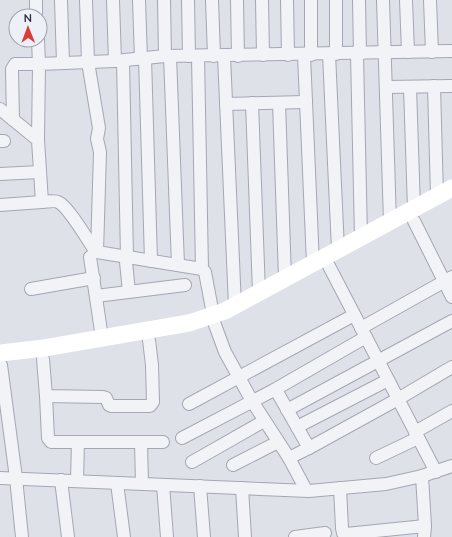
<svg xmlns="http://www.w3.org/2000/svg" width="452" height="537" viewBox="0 0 452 537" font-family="Mulish,sans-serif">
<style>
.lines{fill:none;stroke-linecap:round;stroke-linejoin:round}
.street-casing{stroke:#a4a7b3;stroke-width:14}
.street{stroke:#f2f3f7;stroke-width:12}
.secondary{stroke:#fff;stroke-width:17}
</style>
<rect width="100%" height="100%" fill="#dfe1e9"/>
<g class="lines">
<defs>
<g id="street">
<polyline points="36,0 36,16"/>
<polyline points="61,0 63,63"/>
<polyline points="86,0 88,62 99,128 97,139 100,152 97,252"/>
<polyline points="113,0 115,61"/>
<polyline points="139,0 141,59"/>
<polyline points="188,0 189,56"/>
<polyline points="212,0 214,56"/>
<polyline points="237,0 238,56"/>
<polyline points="262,0 263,55"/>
<polyline points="287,0 288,55"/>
<polyline points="311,0 311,55"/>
<polyline points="359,0 360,54"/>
<polyline points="383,0 390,222"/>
<polyline points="406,0 408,52"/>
<polyline points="430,0 432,52"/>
<polyline points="329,54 338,250"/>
<polyline points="336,54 336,0"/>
<polyline points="357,54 361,238"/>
<polyline points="304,55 313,264"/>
<polyline points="165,56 452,51"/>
<polyline points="170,56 178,265"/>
<polyline points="198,56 202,269"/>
<polyline points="224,56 235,306"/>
<polyline points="145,58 151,261"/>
<polyline points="123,61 127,257"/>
<polyline points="434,86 437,196"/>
<polyline points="386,87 452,86"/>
<polyline points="410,87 414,209"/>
<polyline points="252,103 259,293"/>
<polyline points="279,103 285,278"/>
<polyline points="226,104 306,102"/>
<path d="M0,109L38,140L42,202C47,202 54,200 58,202C68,206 87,239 94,249L97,252L202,269L205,272L215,325L225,352L252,401L289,458L306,490"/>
<polyline points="13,120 12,69 15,64 39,64 38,40"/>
<polyline points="38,140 39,64 115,61 165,56 164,0"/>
<polyline points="0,141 4,141"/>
<polyline points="0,174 40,172"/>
<polyline points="0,205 42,202"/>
<polyline points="414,221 452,297"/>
<polyline points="90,257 102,338"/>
<polyline points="126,262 129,292"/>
<polyline points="329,266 436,472"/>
<polyline points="31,289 94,278"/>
<polyline points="96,296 185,285"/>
<polyline points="361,328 452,277"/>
<polyline points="43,359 46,396 103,397 106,398 109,405 111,406 150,406 153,402 152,365 149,340"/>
<polyline points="1,365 16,478 22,537"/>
<polyline points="274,390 366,337"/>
<polyline points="46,396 48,438 51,442 163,442"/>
<polyline points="189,404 354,315"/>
<polyline points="287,410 452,321"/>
<polyline points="297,427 388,380"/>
<polyline points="415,432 452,411"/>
<polyline points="182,438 274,390 276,390 309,448 289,458"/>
<polyline points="141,442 142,484"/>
<polyline points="309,448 398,399 452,367"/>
<polyline points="376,458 418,438"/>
<polyline points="192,462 264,421"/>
<polyline points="233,465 278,442"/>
<polyline points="422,476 425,526 424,537"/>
<polyline points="0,478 309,491 386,484 422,476 452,466"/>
<polyline points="61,480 68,537"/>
<polyline points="77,481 78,442"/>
<polyline points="117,483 124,537"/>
<polyline points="163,485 167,537"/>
<polyline points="200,486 204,537"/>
<polyline points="242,488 245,537"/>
<polyline points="340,488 342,528 343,533 346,534 425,526"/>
<polyline points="295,537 325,533"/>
</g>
</defs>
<use href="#street" class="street-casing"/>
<use href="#street" class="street"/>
<polyline class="secondary" points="0,353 44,348 189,323 225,311 452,188"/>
</g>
<g transform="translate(28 28) rotate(359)"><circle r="19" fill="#eef0f7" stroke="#9ea2ae"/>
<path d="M0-3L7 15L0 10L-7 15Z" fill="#d73e3b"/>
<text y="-6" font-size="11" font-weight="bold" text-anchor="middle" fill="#272c41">N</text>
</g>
</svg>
